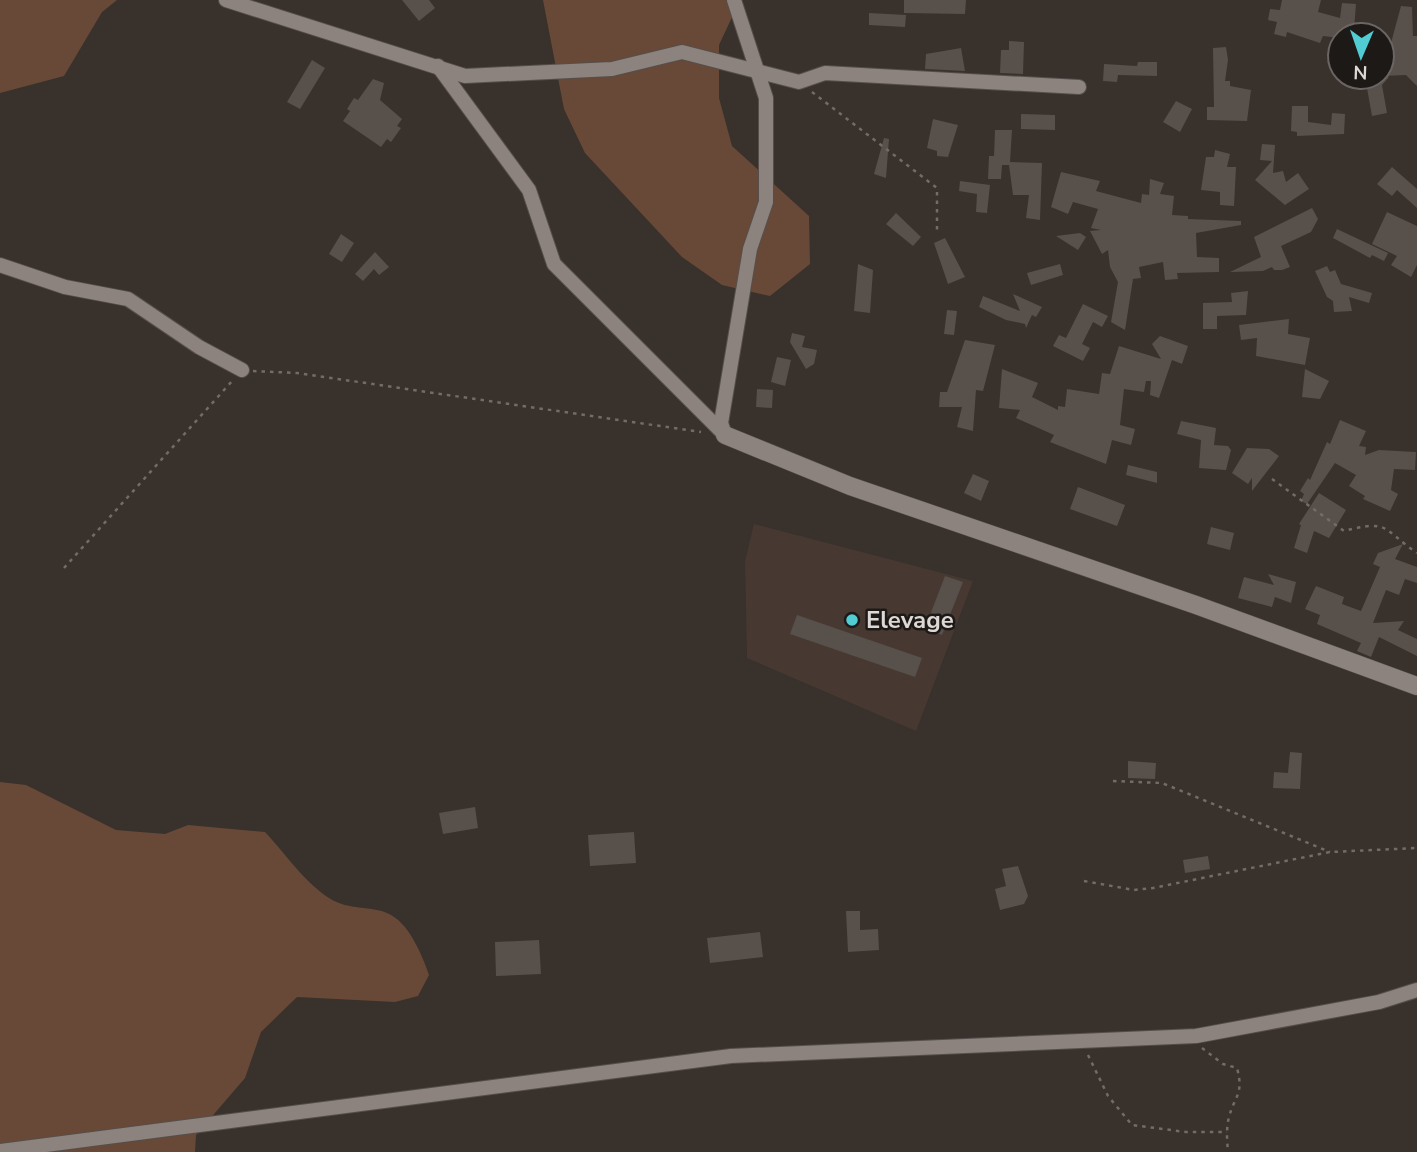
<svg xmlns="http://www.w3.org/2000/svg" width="1417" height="1152" viewBox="0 0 1417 1152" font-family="'Nunito Sans',sans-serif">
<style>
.built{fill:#473931}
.green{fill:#684937}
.building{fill:#58504b}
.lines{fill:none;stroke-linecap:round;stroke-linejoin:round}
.minor-casing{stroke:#554e4b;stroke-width:16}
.tertiary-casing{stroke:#554e4b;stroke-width:19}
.path{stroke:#726c67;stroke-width:2.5;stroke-dasharray:3.5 5;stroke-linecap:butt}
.minor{stroke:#8c837e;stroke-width:14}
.tertiary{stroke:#8c837e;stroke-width:18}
.poi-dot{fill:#51ccd3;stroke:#1d1917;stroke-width:2.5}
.labels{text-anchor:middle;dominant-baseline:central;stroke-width:5;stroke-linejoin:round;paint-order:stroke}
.poi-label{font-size:24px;font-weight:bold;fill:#ddd8d5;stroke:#1d1917;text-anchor:start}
</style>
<rect width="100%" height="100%" fill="#38312c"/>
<polygon class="built" points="754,524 973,581 916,731 747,658 745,561"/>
<g class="green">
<polygon points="0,0 117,0 102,12 64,76 0,93"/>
<polygon points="543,0 740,0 719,45 719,98 732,146 809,216 810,264 770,296 722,285 682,257 585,153 564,109"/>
<path d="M0,782L26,785L116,830L165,834L188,825L265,832C286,854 311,892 339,903C354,909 373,907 387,913C409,922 422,955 429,975L418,996L395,1002L297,997L261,1032L245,1078L196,1135L195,1152H0Z"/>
</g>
<g class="building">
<polygon points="402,0 429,0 435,8 419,21"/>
<polygon points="904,0 966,0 965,14 904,13"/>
<polygon points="1282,0 1321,0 1318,12 1340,18 1342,3 1356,4 1354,29 1347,28 1346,35 1340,38 1323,36 1320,43 1287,32 1286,37 1274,34 1277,22 1268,20 1270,9 1280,10"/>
<polygon points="1401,6 1412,7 1413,36 1417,36 1417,86 1406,75 1382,76"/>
<polygon points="869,13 906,15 905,27 869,25"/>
<polygon points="1009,41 1024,42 1023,74 1000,73 1001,50 1009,50"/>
<polygon points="1226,47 1228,60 1225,81 1230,81 1230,86 1251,90 1247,121 1207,120 1207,107 1214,107 1213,48"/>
<polygon points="961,48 965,71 925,69 926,54"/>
<polygon points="312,60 325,68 300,109 287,102"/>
<polygon points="1138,62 1157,62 1157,76 1118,75 1117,82 1103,81 1104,64 1137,66"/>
<polygon points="1365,77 1389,77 1382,85 1387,113 1372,116"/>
<polygon points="373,79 384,83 380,100 402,119 397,126 401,128 391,142 387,139 381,147 343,121 350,111 347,109 354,98 358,100"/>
<polygon points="1176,101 1192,109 1180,132 1163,122"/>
<polygon points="1292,106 1308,106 1308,122 1331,125 1332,113 1345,114 1344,134 1297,136 1297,132 1291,131"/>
<polygon points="1021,114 1055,115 1055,130 1021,129"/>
<polygon points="933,119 958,125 948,157 937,156 937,151 927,148"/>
<polygon points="995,130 1012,130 1010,162 1042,163 1040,220 1026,218 1029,195 1013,195 1009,165 1002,165 1001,179 988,179 989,156 994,156"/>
<polygon points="884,138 889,139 886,178 874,174"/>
<polygon points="1262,144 1275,145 1273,173 1283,171 1286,182 1298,173 1309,189 1285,205 1255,180 1272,161 1260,160"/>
<polygon points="1215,150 1230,154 1227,167 1236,167 1234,206 1220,205 1220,192 1201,190 1206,157 1214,157"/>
<polygon points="1392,167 1417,189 1417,208 1397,190 1392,196 1377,184"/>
<polygon points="1061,172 1100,181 1096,191 1141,203 1142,194 1149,195 1150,179 1164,183 1160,194 1174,196 1172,215 1188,216 1188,219 1241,221 1241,225 1196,233 1197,257 1219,258 1219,272 1177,273 1178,279 1165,280 1163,262 1139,267 1141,278 1133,279 1125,330 1111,322 1118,282 1110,267 1108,250 1102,254 1090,231 1101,230 1091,228 1098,209 1073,202 1068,214 1051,207"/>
<polygon points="960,181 990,185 987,213 976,212 977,194 959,191"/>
<polygon points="1312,208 1318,219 1311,232 1281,246 1290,267 1282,270 1274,270 1272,267 1263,271 1230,272 1261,257 1254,237"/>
<polygon points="1387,212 1417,226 1417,265 1411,277 1391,265 1397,256 1372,244"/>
<polygon points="896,213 921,237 913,246 886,224"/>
<polygon points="1337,229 1388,253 1384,261 1372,255 1370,258 1333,238"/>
<polygon points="1080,233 1086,237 1078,250 1056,236"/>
<polygon points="341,234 354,243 342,262 329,254"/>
<polygon points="945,238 965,277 948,284 934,243"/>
<polygon points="375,252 389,267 379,275 374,269 363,281 355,274"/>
<polygon points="858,264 873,270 870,313 854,311"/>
<polygon points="1060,264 1063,275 1031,285 1027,273"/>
<polygon points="1327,266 1330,272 1335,270 1341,284 1372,293 1369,303 1349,297 1352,311 1334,312 1333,301 1327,297 1315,271"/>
<polygon points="1248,291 1246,315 1217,316 1217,329 1203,329 1203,303 1232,302 1231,293"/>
<polygon points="1013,294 1042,307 1036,317 1032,315 1026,328 1025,324 1006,320 979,307 983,296 1020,311"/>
<polygon points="1083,304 1108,316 1102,327 1093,322 1082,344 1090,348 1083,361 1053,346 1059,335 1066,338"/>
<polygon points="947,310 957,311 954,335 944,334"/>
<polygon points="1289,319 1288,334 1310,338 1305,365 1256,356 1257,338 1241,340 1239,325"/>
<polygon points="792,333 805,336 802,347 817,350 814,364 806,369 790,342"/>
<polygon points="1160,336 1188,346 1182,364 1172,360 1159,398 1150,395 1151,381 1146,381 1144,392 1124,389 1120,425 1135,429 1131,445 1112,440 1106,464 1050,442 1054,435 1016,418 1020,410 999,408 1002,369 1038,383 1032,397 1058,410 1058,406 1065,407 1067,389 1099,394 1102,373 1110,374 1119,346 1161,359 1152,344"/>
<polygon points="965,340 995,345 983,391 976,390 973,431 957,427 962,407 939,407 940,392 947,392"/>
<polygon points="777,357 791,360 785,386 771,382"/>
<polygon points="1305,369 1329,381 1320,399 1302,397"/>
<polygon points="757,389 773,390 772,408 756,407"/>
<polygon points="1340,420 1366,431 1359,446 1366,447 1365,455 1379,450 1416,452 1415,470 1394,469 1391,490 1398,494 1390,511 1363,499 1365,496 1349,486 1356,475 1335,463 1307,504 1301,501 1304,494 1300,491 1308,478 1310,480 1327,442 1330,444"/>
<polygon points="1181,421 1216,428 1214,445 1228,446 1231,450 1226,470 1199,468 1201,440 1177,434"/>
<polygon points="1247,448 1269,449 1279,456 1252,491 1252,478 1248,484 1232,473"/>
<polygon points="1128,465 1157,472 1157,483 1126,475"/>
<polygon points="973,474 989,481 981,501 964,493"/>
<polygon points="1078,487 1125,505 1117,526 1070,509"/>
<polygon points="1319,493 1346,510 1329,538 1314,531 1307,553 1294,548 1301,525 1299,524"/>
<polygon points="1211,527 1234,533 1230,550 1207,544"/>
<polygon points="1403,544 1395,559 1417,567 1417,583 1405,579 1399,595 1386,590 1373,623 1404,621 1398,630 1417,639 1417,656 1379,637 1371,657 1357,651 1361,643 1317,624 1320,615 1305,609 1316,586 1344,597 1342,604 1361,611 1380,567 1373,564 1378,553"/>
<polygon points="1268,574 1296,582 1291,603 1275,597 1272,607 1238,598 1244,577 1274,585"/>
<polygon points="945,576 963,582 942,635 925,628"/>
<polygon points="797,615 922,658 915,677 790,634"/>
<polygon points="1290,752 1302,753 1300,789 1273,788 1274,772 1288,773"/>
<polygon points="1128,761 1156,763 1155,779 1128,778"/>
<polygon points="475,807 478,828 443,834 439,813"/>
<polygon points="634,832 636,863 590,866 588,835"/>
<polygon points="1208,856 1210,869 1185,873 1183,860"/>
<polygon points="1018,866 1028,896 1024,904 1000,910 995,889 1006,886 1002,869"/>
<polygon points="846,911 860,911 860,930 878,929 879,950 848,952"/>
<polygon points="760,932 763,957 710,963 707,938"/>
<polygon points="539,940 541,974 496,976 495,942"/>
</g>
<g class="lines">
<defs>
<g id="minor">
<polyline points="226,0 465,76 612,69 682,52 799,82 825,73 1079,87"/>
<polyline points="438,66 529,190 554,264 725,435"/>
<polyline points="0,265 65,287 128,299 199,347 242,370"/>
<polyline points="725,435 721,423 750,249 766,202 766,98 734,0"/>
<polyline points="0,1151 731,1056 1196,1036 1379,1002 1417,990"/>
</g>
<polyline id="tertiary" points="725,435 850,486 1196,605 1417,686"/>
</defs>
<use href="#minor" class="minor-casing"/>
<use href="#tertiary" class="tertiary-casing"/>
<g class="path">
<polyline points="812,92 937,188 937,230"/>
<polyline points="253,371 297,373 701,432"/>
<path d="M1272,479L1344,531C1390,519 1382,529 1417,553"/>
<polyline points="64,568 233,380"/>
<polyline points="1113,781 1162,783 1330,852"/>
<polyline points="1084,881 1134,890 1153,888 1330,852 1417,848"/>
<path d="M1202,1048L1223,1064L1237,1068C1244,1094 1235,1095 1229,1117C1226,1129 1227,1140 1228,1152"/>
<polyline points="1088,1055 1108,1096 1132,1125 1186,1132 1227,1132"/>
</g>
<use href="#minor" class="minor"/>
<use href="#tertiary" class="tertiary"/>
</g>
<circle class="poi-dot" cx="852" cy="620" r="7"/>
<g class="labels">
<g class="poi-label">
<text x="866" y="620">Elevage</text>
</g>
</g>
<g transform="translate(1361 56) rotate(182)"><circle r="33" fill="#1d1917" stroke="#6a6563" stroke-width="2"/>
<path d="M0-5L12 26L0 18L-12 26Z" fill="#51ccd3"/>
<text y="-10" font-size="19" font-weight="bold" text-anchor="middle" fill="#ddd8d5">N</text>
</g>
</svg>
